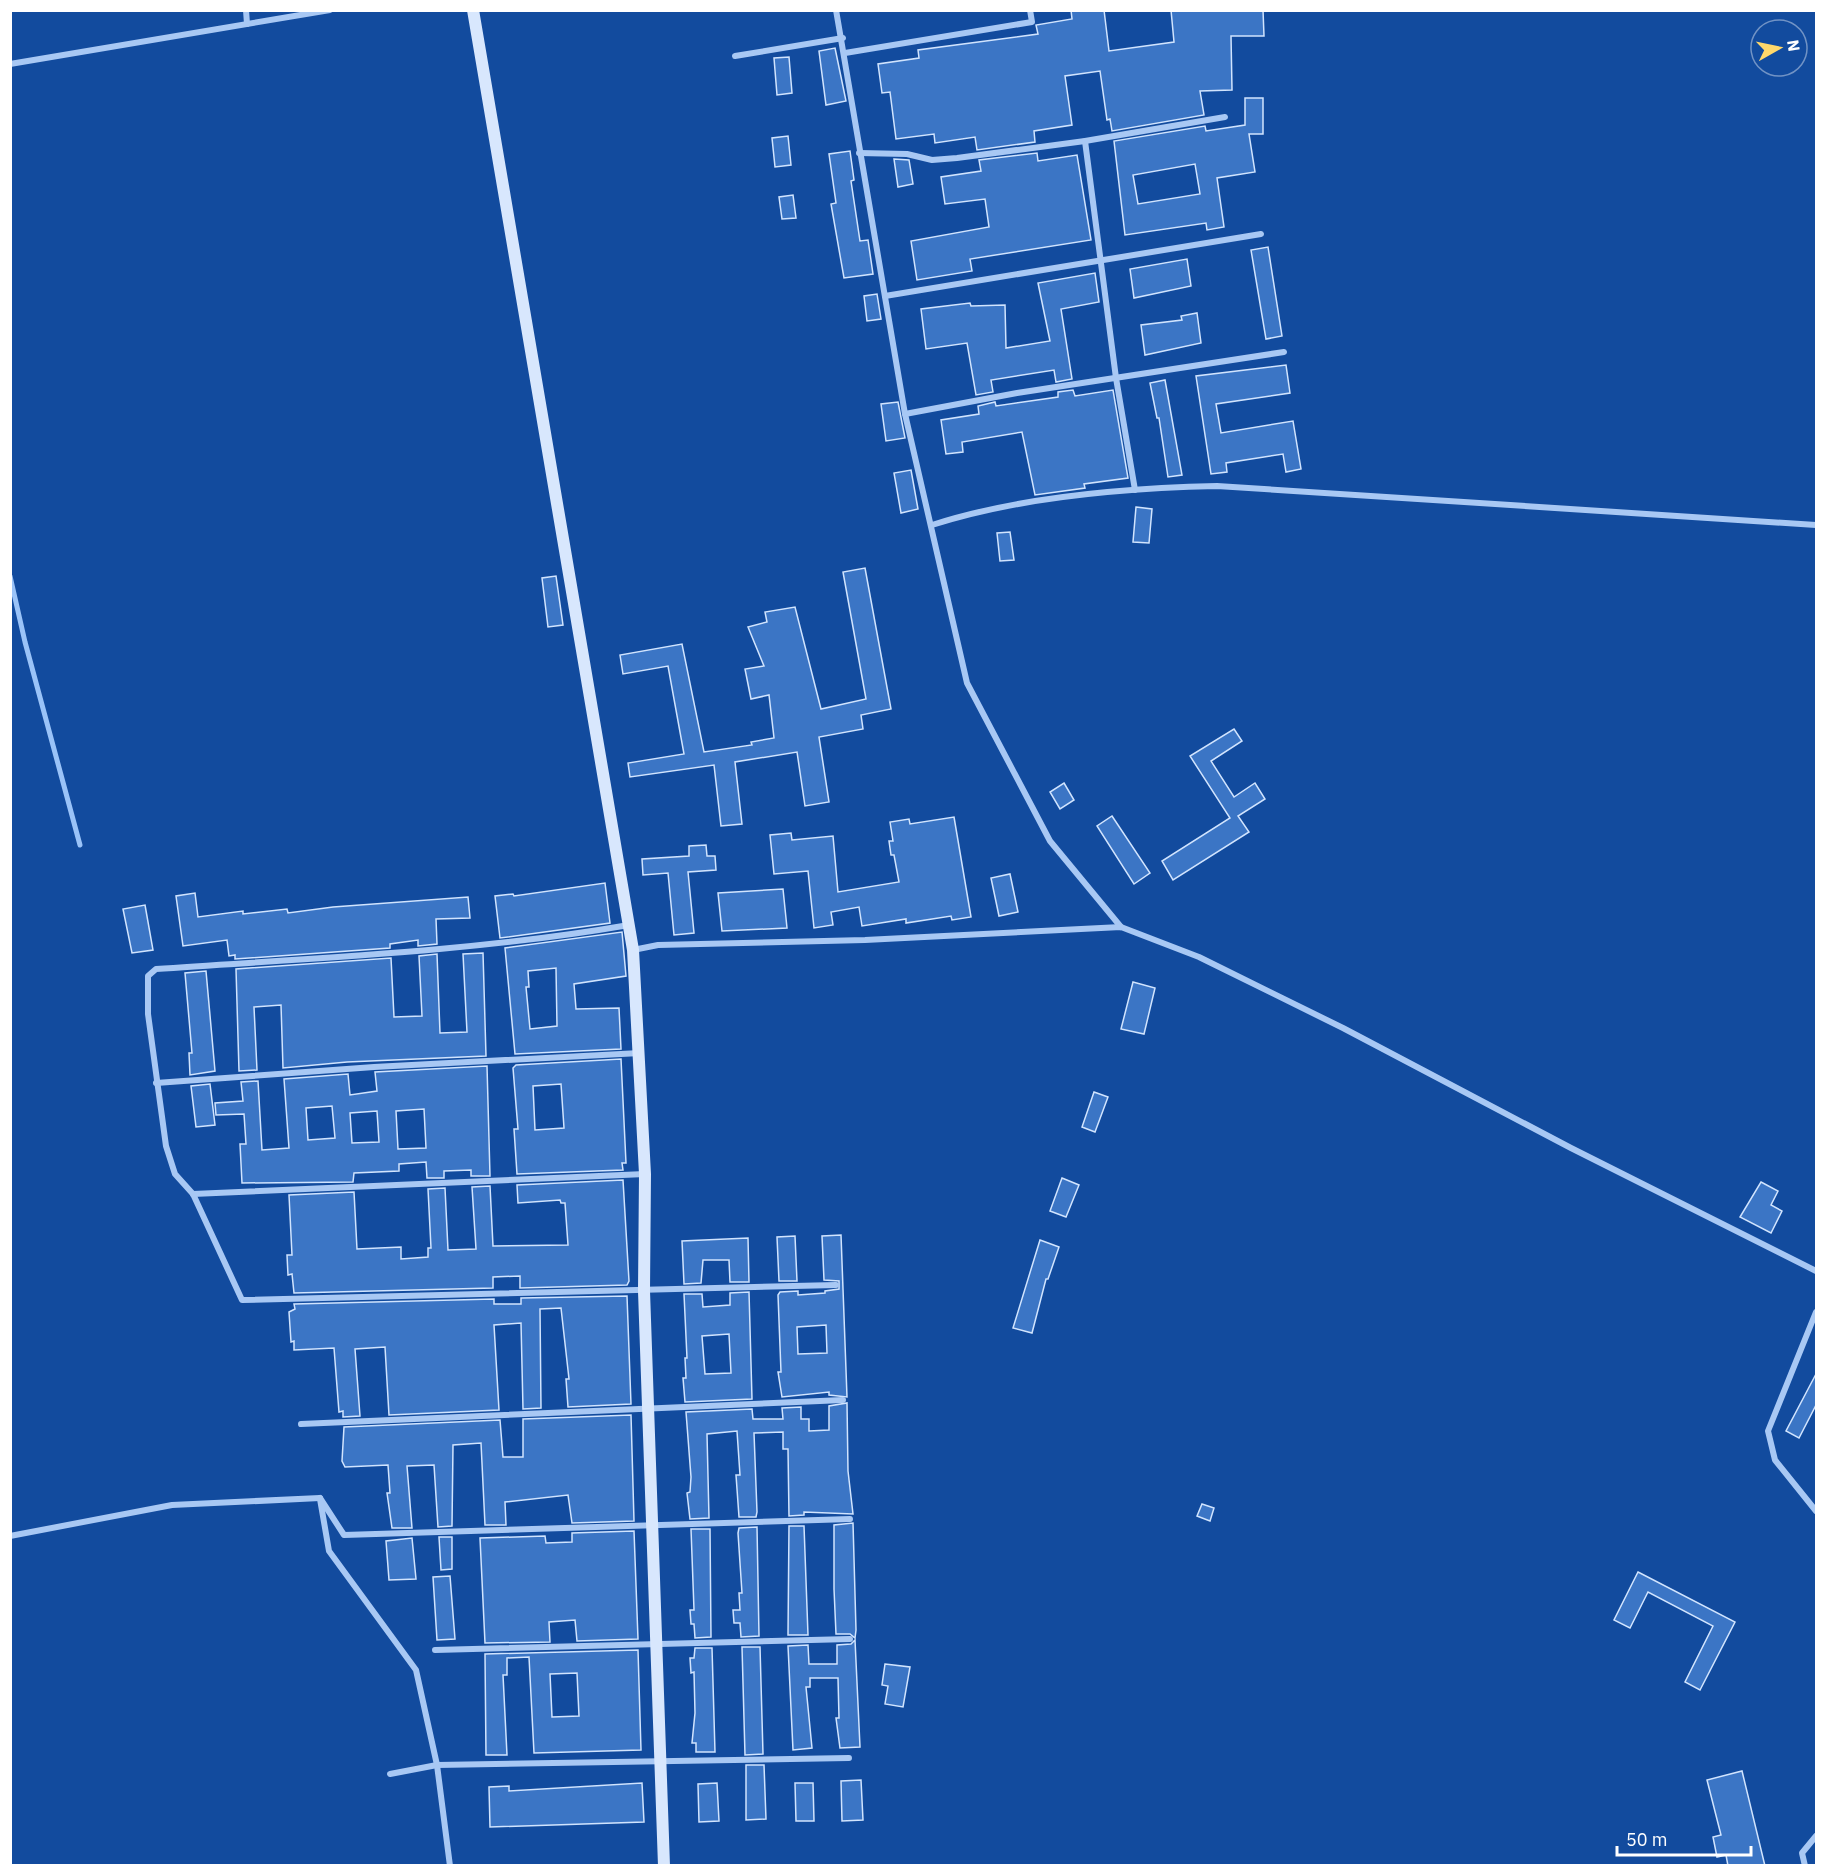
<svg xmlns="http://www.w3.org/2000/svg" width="1827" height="1876" viewBox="0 0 1827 1876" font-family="'IBM Plex Sans',sans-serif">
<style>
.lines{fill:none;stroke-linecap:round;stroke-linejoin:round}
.stream{stroke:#9ac3f8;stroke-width:5}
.building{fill:#3b75c5;stroke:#d1e4fe;stroke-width:1.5;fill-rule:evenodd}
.street{stroke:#a8c8f4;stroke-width:6}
.secondary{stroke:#d8e7fd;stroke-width:12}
</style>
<rect width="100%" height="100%" fill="#124b9e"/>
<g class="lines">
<polyline class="stream" points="10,576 25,642 80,845"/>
</g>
<g class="building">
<polygon points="1071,10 1104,10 1109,51 1174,42 1171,10 1263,10 1264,36 1231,36 1232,90 1200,91 1204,115 1112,131 1110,119 1107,120 1100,71 1065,76 1072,125 1034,131 1035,142 977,150 975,137 935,143 934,134 896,139 890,92 882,93 878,64 919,58 918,50 1038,34 1036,25 1072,19"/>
<polygon points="835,48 846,101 826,105 819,51"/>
<polygon points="789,57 792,93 777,95 774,58"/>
<path d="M1245,98H1263V134H1249L1255,172L1217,178L1224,227L1207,230L1206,223L1125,235L1114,141L1205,126L1206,131L1245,125ZM1195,164L1200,194L1138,204L1133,175Z"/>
<polygon points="788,136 791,165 775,167 772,138"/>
<polygon points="850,151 854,180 851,181 860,241 868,240 873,274 844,278 831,204 836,203 829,154"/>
<polygon points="1037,153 1038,161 1077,155 1091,240 970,259 972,271 917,280 911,241 989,227 985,199 945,204 941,177 981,171 979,160"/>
<polygon points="894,159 909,160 913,184 898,187"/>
<polygon points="793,195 796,218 782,219 779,197"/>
<polygon points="1268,247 1282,336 1266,339 1251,250"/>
<polygon points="1187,259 1191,286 1134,298 1130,269"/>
<polygon points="1095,273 1099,302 1061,309 1072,379 1056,382 1054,370 991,380 993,392 976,395 967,343 926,349 921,309 970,303 971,306 1005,305 1006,348 1050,341 1038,283"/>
<polygon points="877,294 881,319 867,321 864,296"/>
<polygon points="1197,313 1201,343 1145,355 1141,325 1182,320 1181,316"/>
<polygon points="1286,365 1290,393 1216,404 1221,433 1293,421 1301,469 1286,472 1283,454 1226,463 1227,472 1211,474 1196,376"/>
<polygon points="1165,380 1182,475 1168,477 1159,418 1157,418 1150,383"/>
<polygon points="1073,390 1075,396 1113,390 1128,478 1084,484 1085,488 1035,495 1022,432 962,442 963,452 946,454 941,420 979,414 978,406 995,402 996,406 1058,397 1058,392"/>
<polygon points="898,402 905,438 886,441 881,404"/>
<polygon points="911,470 918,509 901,513 894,473"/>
<polygon points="1136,507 1152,509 1149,543 1133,542"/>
<polygon points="1010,532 1014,560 1000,561 997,533"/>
<polygon points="865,568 891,709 861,715 863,729 819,737 829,802 805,806 797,752 735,762 742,824 721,826 714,765 630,777 628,763 684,754 668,666 623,674 620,655 682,644 704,752 752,745 751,742 774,738 769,695 751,699 745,669 764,666 748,627 767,622 765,612 795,607 821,709 866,699 843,572"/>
<polygon points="556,576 563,625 548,627 542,578"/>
<polygon points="1234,729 1242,741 1211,761 1234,797 1255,783 1265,799 1238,816 1249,832 1173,880 1162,861 1230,818 1190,756"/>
<polygon points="1064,783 1074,800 1060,809 1050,792"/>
<polygon points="1112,816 1150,873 1134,884 1097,826"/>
<polygon points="954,817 971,917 952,920 951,916 906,923 906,919 862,926 859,907 831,912 833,925 814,928 808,871 774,874 770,835 791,833 792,840 833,836 838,892 899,882 894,855 891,855 889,841 893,841 890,822 909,819 910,824"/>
<polygon points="706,845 707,856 715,856 716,870 688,872 694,933 674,935 668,873 643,875 642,859 689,856 689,846"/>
<polygon points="1010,874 1018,912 999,916 991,878"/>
<polygon points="605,883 610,923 500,938 495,896 513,894 514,896"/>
<polygon points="783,889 787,928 722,931 718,893"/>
<polygon points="195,893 198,917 243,911 243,914 287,909 288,913 333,907 468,897 470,918 436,919 437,944 418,946 418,940 390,944 390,948 235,959 235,955 229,956 227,940 183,946 176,896"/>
<polygon points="145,905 153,950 132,953 123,909"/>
<path d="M622,932L626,976L574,984L576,1009L619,1008L621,1049L515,1054L505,948ZM556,968L557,1026L530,1029L526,987H529L528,971Z"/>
<polygon points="483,953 486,1056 347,1062 283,1068 281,1005 254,1007 257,1070 239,1071 236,969 391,958 394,1017 422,1016 419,956 437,954 440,1033 467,1032 463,954"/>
<polygon points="206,971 215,1071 190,1075 189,1053 192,1053 185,973"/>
<polygon points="1133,982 1155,988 1144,1034 1121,1029"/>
<path d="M621,1059L626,1163H622L623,1170L517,1174L514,1129H518L513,1068L516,1065ZM561,1084L564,1128L535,1130L533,1086Z"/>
<path d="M487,1066L490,1176H471V1170L444,1171V1178H427L426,1162L399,1164V1171L354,1173L353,1182L242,1183L240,1144H246L244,1114L216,1115L215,1103L243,1101L241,1082L258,1081L262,1150L289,1148L284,1079L348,1074L350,1095L377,1091L375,1072ZM332,1106L335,1138L308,1140L306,1108ZM424,1109L426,1148L398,1149L396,1111ZM377,1111L379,1142L352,1143L350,1113Z"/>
<polygon points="210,1084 215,1125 196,1127 191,1086"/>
<polygon points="1094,1092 1108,1097 1095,1132 1082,1127"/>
<polygon points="1062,1178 1079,1185 1066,1217 1050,1211"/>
<polygon points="623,1180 629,1281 627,1285 520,1288 520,1276 493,1277 493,1288 294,1293 292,1274 288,1275 287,1255 292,1255 289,1195 354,1192 357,1249 401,1247 401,1259 428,1257 428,1248 431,1248 428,1189 445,1188 448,1250 476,1249 472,1187 490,1186 493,1246 568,1245 565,1203 561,1203 560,1200 518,1203 517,1185"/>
<polygon points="1761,1182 1778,1191 1771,1205 1782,1211 1771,1233 1740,1217"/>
<path d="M841,1235L847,1397L829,1395V1392L782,1397L778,1372H781L778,1295L780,1292L798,1291V1295L825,1293V1291L839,1289V1281L824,1280L822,1236ZM826,1325L827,1353L798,1354L797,1327Z"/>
<polygon points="795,1236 797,1281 779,1281 777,1237"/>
<polygon points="748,1238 749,1282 730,1282 729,1260 703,1260 701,1283 684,1284 682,1241"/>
<polygon points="1040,1240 1059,1247 1048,1279 1046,1279 1032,1333 1013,1328"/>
<path d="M749,1292L752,1399L685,1402L683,1378H686L685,1358H687L684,1294H702L703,1307L730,1305V1293ZM729,1334L731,1373L705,1374L702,1336Z"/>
<polygon points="627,1296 631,1404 568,1407 566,1379 569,1379 561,1308 540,1309 541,1408 523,1409 521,1323 494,1325 499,1410 389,1415 385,1347 355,1349 360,1416 343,1417 343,1411 339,1412 334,1348 294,1350 294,1341 291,1342 289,1312 295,1309 294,1304 494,1299 494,1304 521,1304 521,1298"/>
<polygon points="1816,1374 1816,1405 1799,1438 1786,1431"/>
<polygon points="847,1403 848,1471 853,1514 804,1512 804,1515 789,1516 788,1449 783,1449 783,1432 754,1433 757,1512 756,1517 739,1517 736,1475 740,1475 737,1431 707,1434 709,1518 690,1519 687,1493 690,1492 691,1477 686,1412 752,1409 753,1419 783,1419 782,1408 801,1407 801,1419 809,1419 809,1431 829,1430 829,1406"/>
<polygon points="631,1415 634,1521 572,1523 568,1495 505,1502 506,1525 485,1525 481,1443 453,1445 452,1526 438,1527 434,1465 407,1466 412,1528 392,1528 387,1493 390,1493 388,1465 345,1467 342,1461 344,1427 500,1420 503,1457 523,1457 523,1419"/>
<polygon points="1202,1504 1214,1508 1210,1521 1197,1516"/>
<polygon points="853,1523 856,1630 855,1638 850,1634 836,1634 834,1589 834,1525"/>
<polygon points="789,1526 804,1526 808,1635 788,1635"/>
<polygon points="757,1527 759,1636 741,1637 740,1623 734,1623 733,1610 740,1610 739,1593 742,1593 738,1533 739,1528"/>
<polygon points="691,1529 710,1529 711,1637 695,1638 694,1624 691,1624 690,1610 694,1610"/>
<polygon points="634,1531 638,1639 577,1641 575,1620 549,1622 550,1642 485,1643 480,1538 545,1536 546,1543 572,1542 572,1533"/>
<polygon points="439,1537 452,1537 452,1569 441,1570"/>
<polygon points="412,1538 416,1579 389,1580 386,1541"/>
<polygon points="1638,1572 1735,1622 1700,1690 1685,1682 1713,1626 1648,1592 1630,1628 1614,1620"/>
<polygon points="450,1576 455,1639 437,1640 433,1577"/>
<polygon points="855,1640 860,1747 840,1748 836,1718 839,1718 838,1678 810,1678 810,1687 806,1687 812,1748 793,1750 788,1646 808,1645 809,1664 837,1664 837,1645 851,1644"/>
<polygon points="742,1647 760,1647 763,1754 745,1755"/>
<polygon points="695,1648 712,1648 715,1752 696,1752 696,1743 692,1743 695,1713 694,1672 691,1673 690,1658 694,1658"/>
<path d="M638,1650L641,1750L534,1753L529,1657L507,1658V1675H503L507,1755H486L485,1654ZM577,1673L579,1716L552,1717L550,1674Z"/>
<polygon points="885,1664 910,1667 903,1707 885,1704 888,1686 882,1685"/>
<polygon points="746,1765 764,1765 766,1819 746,1820"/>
<polygon points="1742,1771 1765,1866 1728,1866 1726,1855 1717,1857 1713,1837 1721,1835 1707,1780"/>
<polygon points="861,1780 863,1820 842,1821 841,1781"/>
<polygon points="642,1783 644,1822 490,1827 489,1787 509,1786 509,1791"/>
<polygon points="717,1783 719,1821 699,1822 698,1784"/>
<polygon points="795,1783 813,1783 814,1821 796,1821"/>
</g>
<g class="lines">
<g class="street">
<polyline points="246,10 247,24"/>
<polyline points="836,10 905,414 967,683 1050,841 1121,927"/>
<polyline points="845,53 1032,22 1030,10"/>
<polyline points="735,56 843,38"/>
<polyline points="10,64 330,10"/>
<polyline points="1085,141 1116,378 1135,490"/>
<polyline points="859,153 907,154 932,160 957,158 1085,141 1225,117"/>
<polyline points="885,296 1261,234"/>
<polyline points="905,414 1017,393 1284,352"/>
<path d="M932,525C1019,497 1125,488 1217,486L1816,525"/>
<path d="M629,925C473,952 313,958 156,969L148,976V1014L166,1146L175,1174L193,1194L242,1300L836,1285"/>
<polyline points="633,950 658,945 865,940 1121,927 1199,957 1343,1028 1571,1148 1816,1271"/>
<polyline points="156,1083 374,1067 640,1053"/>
<polyline points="193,1194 645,1174"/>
<polyline points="1816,1312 1768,1431 1775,1460 1816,1511"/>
<polyline points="301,1424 843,1400"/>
<polyline points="320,1498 344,1535 850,1519"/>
<polyline points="320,1499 329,1551 416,1670 437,1765 450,1866"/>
<polyline points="10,1536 172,1505 320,1498"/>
<polyline points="435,1650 850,1639"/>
<polyline points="390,1774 437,1765 849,1758"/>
<polyline points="1805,1866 1802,1853 1816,1836"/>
</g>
<polyline class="secondary" points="473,10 633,950 645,1174 644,1291 664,1866"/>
</g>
<rect width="1827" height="1876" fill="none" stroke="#ffffff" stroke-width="24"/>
<g transform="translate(1779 48) rotate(81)"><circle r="28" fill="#124b9e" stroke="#7193c5" stroke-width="1.5"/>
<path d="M0-4.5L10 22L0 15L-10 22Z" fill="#ffd86b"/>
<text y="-9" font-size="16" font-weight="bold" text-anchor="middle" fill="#ffffff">N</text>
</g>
<path d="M1617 1846v9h134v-9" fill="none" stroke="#ffffff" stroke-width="3"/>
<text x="1626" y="1846" font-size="18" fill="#ffffff" stroke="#124b9e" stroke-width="4.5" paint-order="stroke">50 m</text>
</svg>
